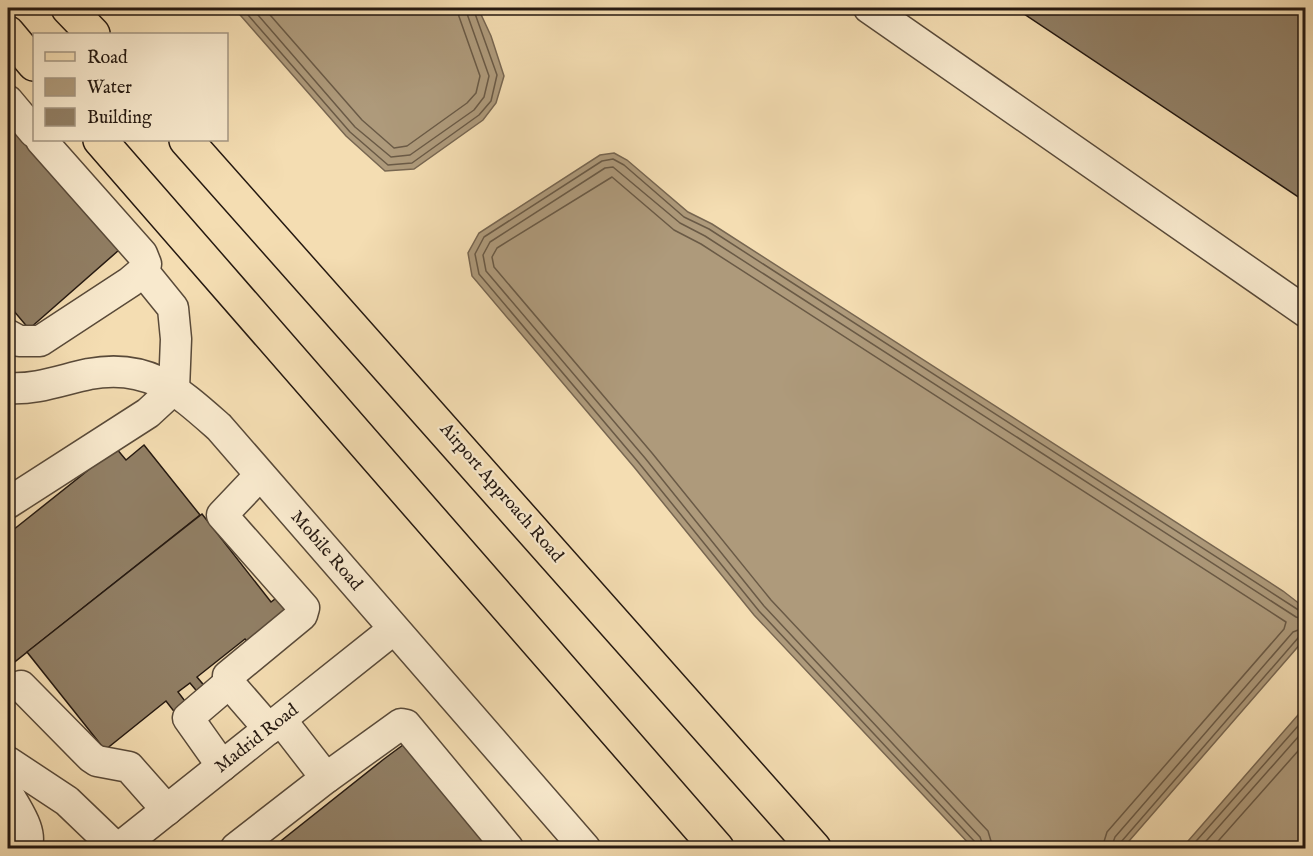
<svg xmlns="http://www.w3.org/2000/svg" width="1313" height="856" viewBox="0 0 1313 856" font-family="'IM FELL English',serif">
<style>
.water{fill:#ae9a7b;stroke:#776651;stroke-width:1.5}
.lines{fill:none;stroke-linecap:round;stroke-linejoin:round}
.shore{stroke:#6a5a46;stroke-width:1.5}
.building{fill:#917f65;stroke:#251911;stroke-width:1.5}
.minor-casing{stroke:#594a39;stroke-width:33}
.major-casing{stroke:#251911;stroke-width:36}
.minor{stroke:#f8e9cd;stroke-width:30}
.major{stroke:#f4ddb2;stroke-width:33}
.labels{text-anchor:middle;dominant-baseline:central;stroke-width:4.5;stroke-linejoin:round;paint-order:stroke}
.street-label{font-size:18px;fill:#251911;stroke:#f8e9cd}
</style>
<rect width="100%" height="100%" fill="#f4ddb2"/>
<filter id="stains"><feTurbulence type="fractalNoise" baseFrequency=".00333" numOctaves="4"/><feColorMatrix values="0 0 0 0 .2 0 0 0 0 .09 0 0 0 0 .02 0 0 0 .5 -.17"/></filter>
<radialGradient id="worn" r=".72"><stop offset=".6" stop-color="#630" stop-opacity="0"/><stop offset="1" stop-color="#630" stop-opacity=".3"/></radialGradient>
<g class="water">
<polygon points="234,8 478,8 491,36 504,76 496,103 483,120 414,169 385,171 346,136"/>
<polygon points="614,153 627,160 688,212 712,224 1283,591 1305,608 1305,635 1302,642 1123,848 973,848 754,615 634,467 472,276 468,253 479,233 600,155"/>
<polygon points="1305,707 1305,848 1182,848"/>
</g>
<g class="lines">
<g class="shore">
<polyline points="242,8 350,132 388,165 412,163 479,115 491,101 497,75 473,8"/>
<polyline points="252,8 355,127 391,157 410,155 474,110 484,97 489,76 465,8"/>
<polyline points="264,8 362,120 394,148 407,146 467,103 476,93 480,76 456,8"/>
<polyline points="977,848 975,842 759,611 639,463 479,274 475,254 484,237 602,161 613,159 624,165 684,217 709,229 1300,611 1306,612"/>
<polyline points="984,848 980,837 764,606 645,458 486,271 483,255 490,242 605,168 613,167 680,223 705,236 1296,617 1306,620"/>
<polyline points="993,848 988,831 771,600 652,453 494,267 492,257 497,248 612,177 674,230 701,244 1286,622 1284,629 1107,832 1102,848"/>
<polyline points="1111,848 1115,837 1293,632 1306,627"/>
<polyline points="1119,848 1121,842 1298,638 1306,635"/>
<polyline points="1190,848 1306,717"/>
<polyline points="1200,848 1306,728"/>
<polyline points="1212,848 1306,742"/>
</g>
</g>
<g class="building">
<polygon points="1015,8 1306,8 1306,202"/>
<polygon points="8,122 119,250 29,329 8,304"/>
<polygon points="144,445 200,515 12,664 8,657 8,534 116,448 126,460"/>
<polygon points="202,514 271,602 287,590 301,608 252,647 245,639 197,677 207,689 200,695 190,683 178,692 188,705 176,714 166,701 105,750 27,652"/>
<polygon points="407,742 491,848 272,848 384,759"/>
</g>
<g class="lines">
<defs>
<g id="minor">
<polyline points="869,8 1306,312"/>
<polyline points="8,101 34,132"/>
<polyline points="8,335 19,341 40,341 130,282 143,271 146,264 142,254 41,140"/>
<path d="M8,388C36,390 61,380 89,374C148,363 177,390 219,427L585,848"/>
<polyline points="260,475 222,515 304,608 302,615 228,676 229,683 269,729"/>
<polyline points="8,503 148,413 174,389 176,339 173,308 143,271"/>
<polyline points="21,686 91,757 97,761 129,767 167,810"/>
<polyline points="281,720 326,778"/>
<polyline points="8,762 67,801 116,848"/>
<polyline points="222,766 188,718 229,683"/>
<path d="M8,793C15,808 34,831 26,848"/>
<polyline points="119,848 394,629"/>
<polyline points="236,848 326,778 401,724 406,725 508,848"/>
</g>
<g id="major">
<polyline points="68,8 93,34"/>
<polyline points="8,33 34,64"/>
<polyline points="100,140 717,848"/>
<polyline points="186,140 814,848"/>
</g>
</defs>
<use href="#minor" class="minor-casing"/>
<use href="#major" class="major-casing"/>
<use href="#minor" class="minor"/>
<use href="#major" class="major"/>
</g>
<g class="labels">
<g class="street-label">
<text transform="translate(501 493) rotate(49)">Airport Approach Road</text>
<text transform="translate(326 551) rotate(49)">Mobile Road</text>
<text transform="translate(257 739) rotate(-38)">Madrid Road</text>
</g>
</g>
<rect width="1313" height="856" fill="none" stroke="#f4ddb2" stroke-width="30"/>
<rect x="9" y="9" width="1295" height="838" fill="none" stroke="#251911" stroke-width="3"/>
<rect x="15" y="15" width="1283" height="826" fill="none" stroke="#251911" stroke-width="1.5"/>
<rect x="33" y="33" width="195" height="108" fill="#f8e9cd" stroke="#a49682" stroke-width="1.5"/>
<rect x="45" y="52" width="30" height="9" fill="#f4ddb2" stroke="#a49682" stroke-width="1.5"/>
<text x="87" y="63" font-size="18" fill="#251911">Road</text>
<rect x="45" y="78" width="30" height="18" fill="#ae9a7b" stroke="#a49682" stroke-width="1.5"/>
<text x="87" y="93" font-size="18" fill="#251911">Water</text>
<rect x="45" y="108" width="30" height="18" fill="#917f65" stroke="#a49682" stroke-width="1.5"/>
<text x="87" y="123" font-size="18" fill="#251911">Building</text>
<rect width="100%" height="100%" filter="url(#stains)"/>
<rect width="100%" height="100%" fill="url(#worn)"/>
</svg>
